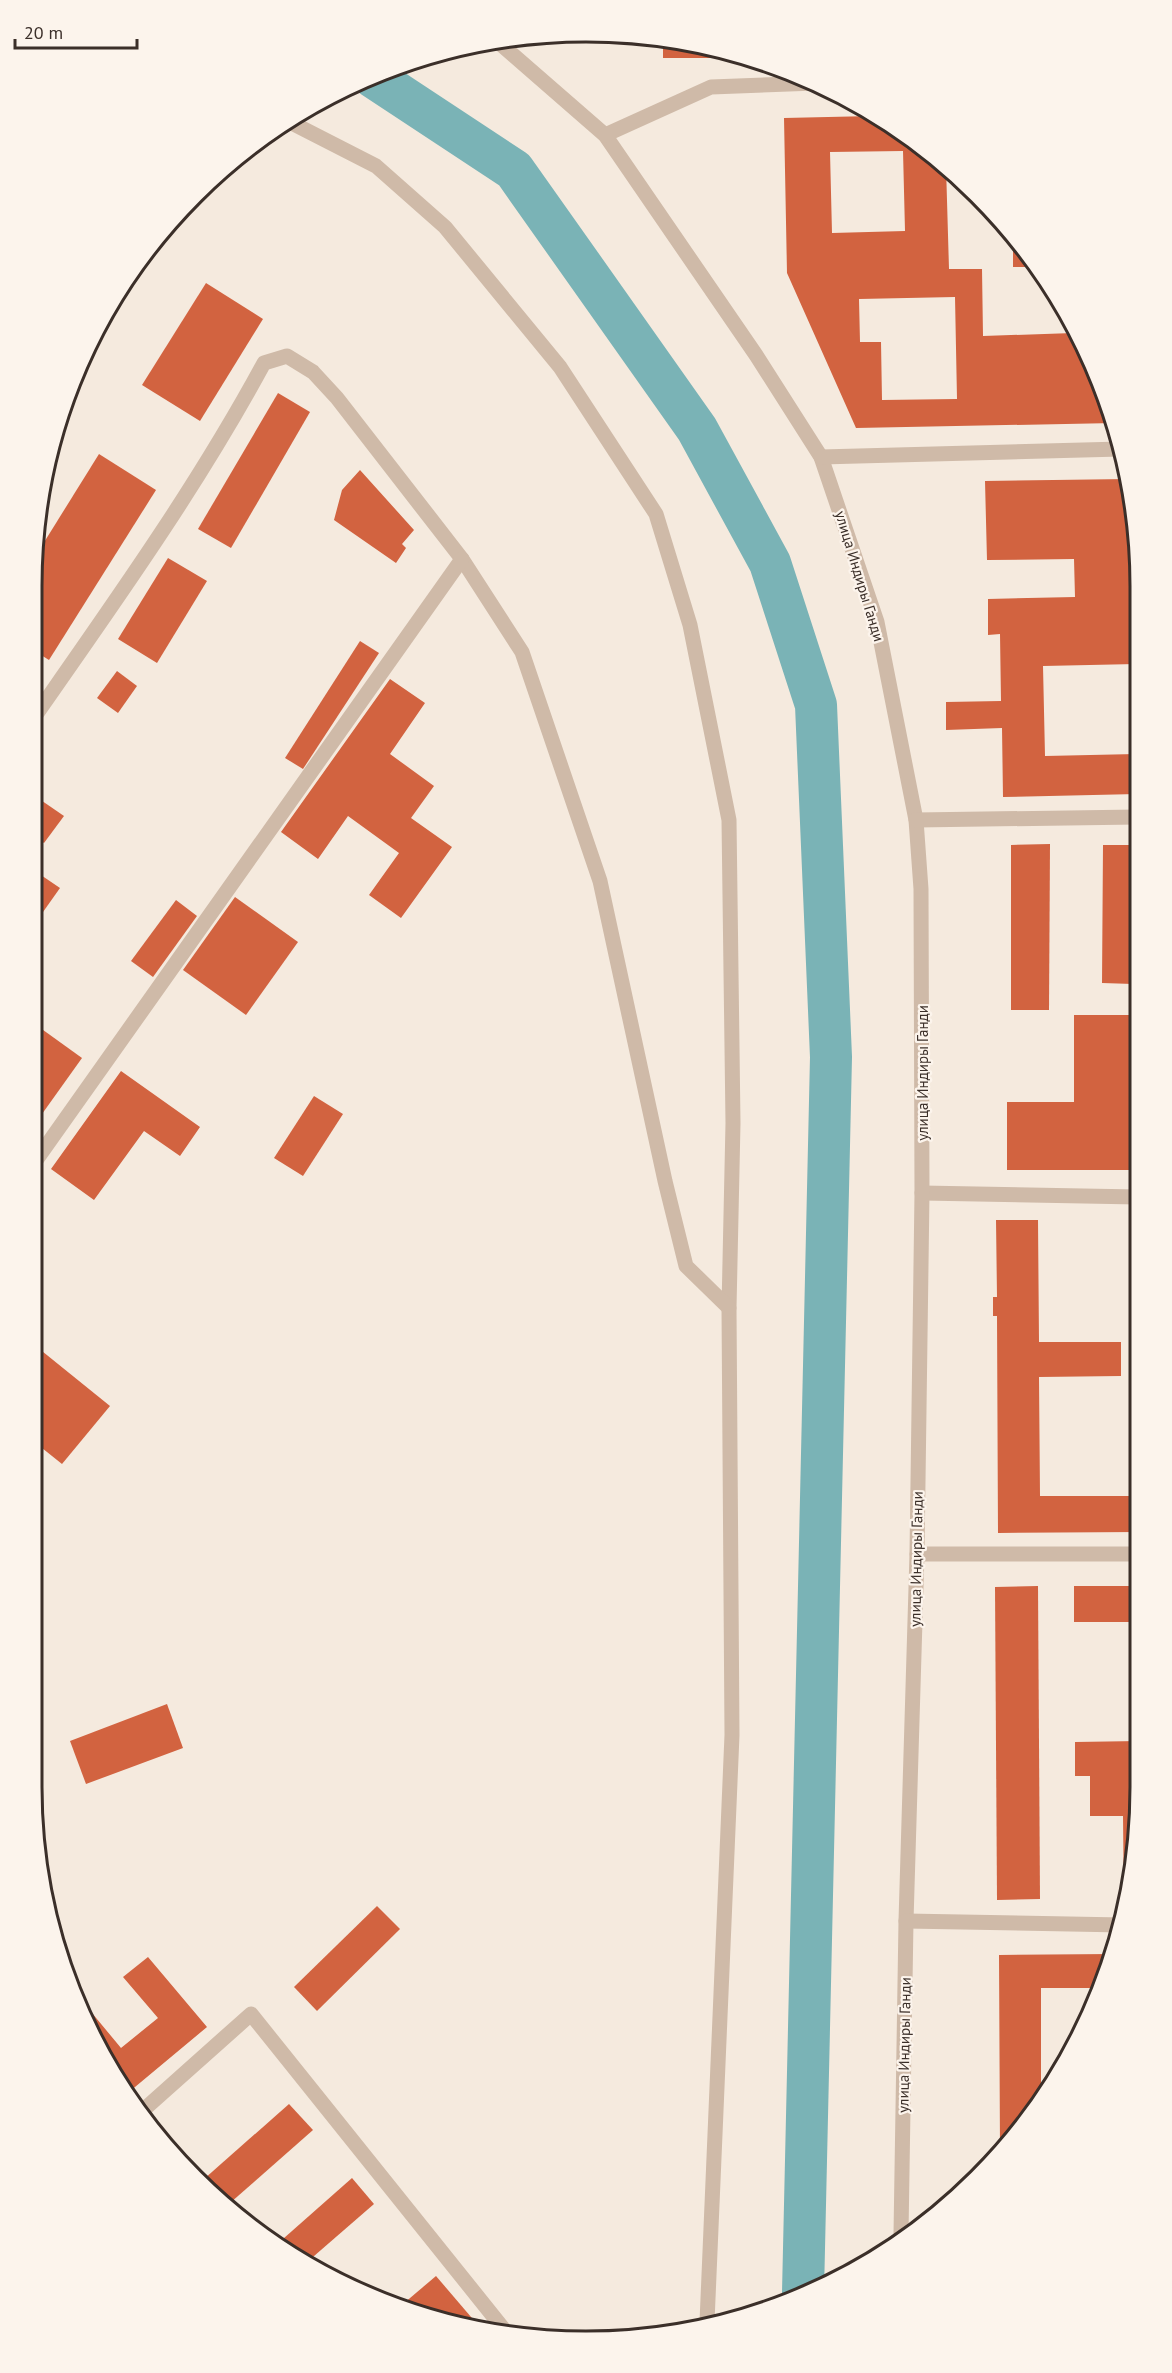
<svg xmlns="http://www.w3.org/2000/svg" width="1172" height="2373" viewBox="0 0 1172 2373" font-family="'PT Sans',sans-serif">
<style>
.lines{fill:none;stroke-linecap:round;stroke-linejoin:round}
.canal{stroke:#7ab3b6;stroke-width:42}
.building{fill:#d26340;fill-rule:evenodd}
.service{stroke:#cfbaa8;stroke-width:15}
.minor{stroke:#cfbaa8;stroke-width:15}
.labels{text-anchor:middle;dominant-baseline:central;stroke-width:4.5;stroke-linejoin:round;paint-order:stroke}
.street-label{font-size:15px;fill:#3b2f29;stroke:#fcf4ec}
.rim{fill:none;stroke:#3b2f29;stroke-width:3}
</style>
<rect width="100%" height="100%" fill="#f5eade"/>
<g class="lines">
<polyline class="canal" points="373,77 514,170 697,429 770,563 816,705 831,1057 803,2293"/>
</g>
<g class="building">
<polygon points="663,39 729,50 750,58 663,58"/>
<path d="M872,116L946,166L949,269H982L983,336L1073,333V340H1078L1111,407L1115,423L856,428L787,273L784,118ZM903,151L905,231L832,233L830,152ZM955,297L957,399L882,400L881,342H860L859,299Z"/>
<polygon points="1013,239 1016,242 1037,267 1013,267"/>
<polygon points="206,283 263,319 200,421 142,385"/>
<polygon points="278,393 310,412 231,548 198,529"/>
<polygon points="99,454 156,490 49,660 33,650 33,560"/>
<polygon points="360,470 414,530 402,544 406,548 396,563 334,520 342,490"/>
<polygon points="1128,479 1136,514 1136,664 1043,666 1045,756 1136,754 1137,794 1003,797 1002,728 946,730 946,702 1001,701 1000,634 988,635 988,599 1075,597 1074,559 987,560 985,481"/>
<polygon points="168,558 207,581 157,663 118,639"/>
<polygon points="360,641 379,653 303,769 285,758"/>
<polygon points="117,671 137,686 118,713 97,698"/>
<polygon points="390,679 425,703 390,754 434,786 411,818 452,847 401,918 369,895 399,853 348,816 318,859 281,832"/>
<polygon points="32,794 64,816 44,843 32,835"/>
<polygon points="1050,844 1049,1010 1011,1010 1011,845"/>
<polygon points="1103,845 1137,845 1138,1170 1007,1170 1007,1102 1074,1102 1074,1015 1133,1015 1133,984 1102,983"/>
<polygon points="32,869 60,888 43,912 32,905"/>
<polygon points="235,897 298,942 246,1015 183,970"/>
<polygon points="176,900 197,916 153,977 131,961"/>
<polygon points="32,1022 82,1058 32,1128"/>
<polygon points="121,1071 200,1127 180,1156 144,1131 94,1200 51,1169"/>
<polygon points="314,1096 343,1114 303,1176 274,1158"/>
<polygon points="996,1220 1038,1220 1039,1342 1121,1342 1121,1376 1039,1377 1040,1496 1138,1496 1139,1532 998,1533 997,1316 993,1316 993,1297 997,1297"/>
<polygon points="32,1343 110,1406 62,1464 32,1440"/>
<polygon points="1038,1586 1040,1899 997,1900 995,1587"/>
<rect x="1074" y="1586" width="65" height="36"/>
<polygon points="167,1704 183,1748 86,1784 70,1741"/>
<polygon points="1139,1741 1139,1823 1124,1910 1123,1816 1090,1816 1090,1776 1075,1776 1075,1742"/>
<polygon points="377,1906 400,1929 317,2011 294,1987"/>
<polygon points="1113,1954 1100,1988 1041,1988 1041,2091 1000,2149 999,1955"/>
<polygon points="148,1957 207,2027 129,2092 84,2009 87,2007 121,2048 158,2018 123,1977"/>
<polygon points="289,2104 313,2130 230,2203 204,2179"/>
<polygon points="352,2178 374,2204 306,2263 275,2246"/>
<polygon points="436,2276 483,2331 408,2310 403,2304"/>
</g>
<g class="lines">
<g class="service">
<polyline points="922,1193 1138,1197"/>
<polyline points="140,2113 251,2014 506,2332"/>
</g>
<g class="minor">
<polyline points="496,40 605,135 756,355 821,457 877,622 916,820 921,889 922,1193 917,1554 906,1921 901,2234"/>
<polyline points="288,121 376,166 445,227 560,367 656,514 690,625 729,820 733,1123 729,1308 732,1735 707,2322"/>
<polyline points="605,135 711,87 816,83"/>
<polyline points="821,457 1121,449"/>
<path d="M33,719C114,603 197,487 264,363L287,356L313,372L337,398L462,559L522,652L600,881L665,1181L686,1266L729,1308"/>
<polyline points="916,820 1137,817"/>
<polyline points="32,1166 462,559"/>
<polyline points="917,1554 1139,1554"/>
<polyline points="906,1921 1123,1925"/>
</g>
</g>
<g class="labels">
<g class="street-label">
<text transform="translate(860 576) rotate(73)">улица Индиры Ганди</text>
<text transform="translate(922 1073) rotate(-90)">улица Индиры Ганди</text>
<text transform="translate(916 1559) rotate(-89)">улица Индиры Ганди</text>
<text transform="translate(904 2045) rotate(-89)">улица Индиры Ганди</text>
</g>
</g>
<path d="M0 0H1172V2373H0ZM586 42H586A544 544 0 0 1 1130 586V1787A544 544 0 0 1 586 2331H586A544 544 0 0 1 42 1787V586A544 544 0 0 1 586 42Z" fill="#fcf4ec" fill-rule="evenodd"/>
<path class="rim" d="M586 42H586A544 544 0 0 1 1130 586V1787A544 544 0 0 1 586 2331H586A544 544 0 0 1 42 1787V586A544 544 0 0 1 586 42Z"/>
<path d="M15 39v9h122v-9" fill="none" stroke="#3b2f29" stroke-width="3"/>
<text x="24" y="39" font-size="18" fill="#3b2f29" stroke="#fcf4ec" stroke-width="4.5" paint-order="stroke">20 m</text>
</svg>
